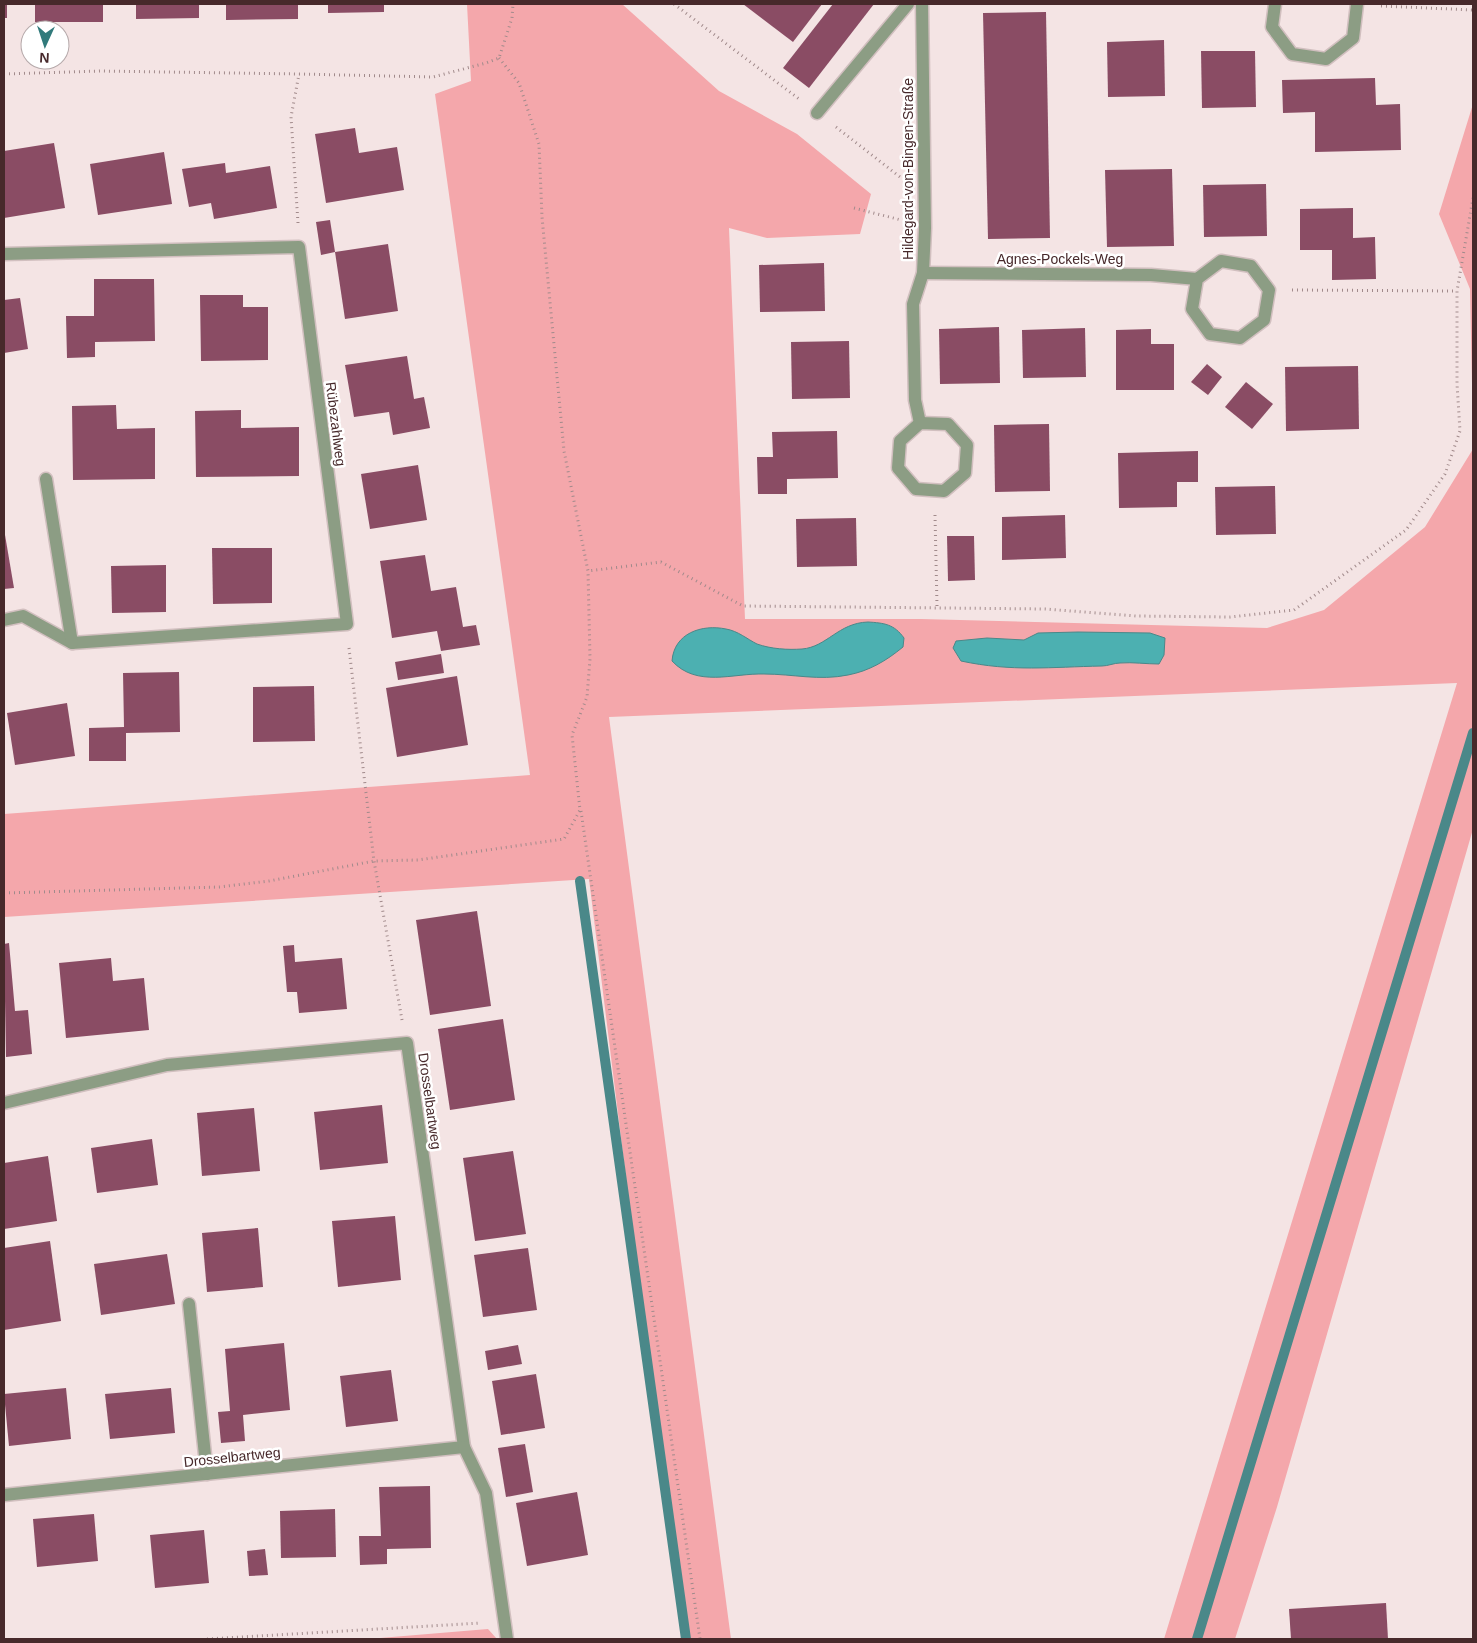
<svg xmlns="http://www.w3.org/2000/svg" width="1477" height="1643" viewBox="0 0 1477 1643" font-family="Helvetica,sans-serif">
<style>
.green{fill:#f4a7ab}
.water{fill:#4cb0b1;stroke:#4a8889}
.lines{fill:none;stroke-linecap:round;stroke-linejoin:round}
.stream{stroke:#4a8889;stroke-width:10}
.building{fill:#8a4c64}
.minor-casing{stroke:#d1bfbf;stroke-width:15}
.path{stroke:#a18a8b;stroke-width:3;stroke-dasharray:1 4;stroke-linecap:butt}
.minor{stroke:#8c9d84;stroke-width:12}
.labels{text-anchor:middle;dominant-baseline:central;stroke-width:5;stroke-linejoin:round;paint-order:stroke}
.street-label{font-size:14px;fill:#47292b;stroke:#fff}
</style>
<rect width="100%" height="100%" fill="#f4e4e4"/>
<g class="green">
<polygon points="467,4 622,4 719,91 797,134 871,194 860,234 767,238 729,228 745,619 921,619 1267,628 1324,610 1425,527 1473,449 1473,829 1277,1507 1235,1639 1164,1639 1457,683 609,717 731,1639 683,1639 589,879 4,917 4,814 530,775 435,94 471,81"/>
<polygon points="1473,104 1473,432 1470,289 1439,214"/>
<polygon points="488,1629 497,1639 368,1639"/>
</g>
<g class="water">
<path d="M868,622C884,623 894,624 904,638L903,647C886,661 869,671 848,675C819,681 793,674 764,674C733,673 697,688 672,661C674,633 702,624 726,629C738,631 747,639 757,644C771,649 788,650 802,649C827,647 838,623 868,622Z"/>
<path d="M1078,632L1150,633L1165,638L1164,655L1159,664C1146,664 1133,662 1120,663C1114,663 1108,666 1102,666C1051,667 1012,672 961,661L953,648L956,641L987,638L1024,640L1038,633Z"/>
</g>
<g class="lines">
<g class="stream">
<polyline points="580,881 686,1639"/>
<polyline points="1197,1639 1473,733"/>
</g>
</g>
<g class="building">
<rect x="4" y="4" width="3" height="14"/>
<rect x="35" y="4" width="68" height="18"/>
<polygon points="136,4 199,4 199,18 136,19"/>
<polygon points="226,4 298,4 298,19 226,20"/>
<polygon points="328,4 384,4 384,12 328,13"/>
<polygon points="743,4 822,4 793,42"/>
<polygon points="833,4 874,4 809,88 783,68"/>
<polygon points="1046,12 1050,238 988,239 983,13"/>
<polygon points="1164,40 1165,96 1108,97 1107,42"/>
<polygon points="1201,51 1255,51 1256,107 1202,108"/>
<polygon points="1375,78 1376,105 1400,104 1401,150 1315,152 1315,112 1283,113 1282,80"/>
<polygon points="355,128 359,153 397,147 404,190 326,203 315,134"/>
<polygon points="54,143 65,208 4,218 4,151"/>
<polygon points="164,152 172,204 98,215 90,164"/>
<polygon points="225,163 226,173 270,166 277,208 214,219 211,203 189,207 182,169"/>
<polygon points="1172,169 1174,246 1107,247 1105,170"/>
<polygon points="1266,184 1267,236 1204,237 1203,185"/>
<polygon points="1353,208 1353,238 1375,237 1376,279 1332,280 1332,250 1300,250 1300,209"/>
<polygon points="330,220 335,252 321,255 316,222"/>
<polygon points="388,244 398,311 345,319 335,252"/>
<polygon points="824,263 825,311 760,312 759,265"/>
<polygon points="94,279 154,279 155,341 95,342 95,357 67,358 66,316 94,316"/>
<polygon points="200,295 243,295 243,307 268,307 268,360 201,361"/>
<polygon points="20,298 28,349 4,353 4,300"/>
<polygon points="999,327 1000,383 940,384 939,329"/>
<polygon points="1085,328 1086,377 1023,378 1022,330"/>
<polygon points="1151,329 1151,344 1174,344 1174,390 1116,390 1116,330"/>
<polygon points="849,341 850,398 792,399 791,342"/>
<polygon points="407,356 414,399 424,397 430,428 393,435 389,412 354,417 345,365"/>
<polygon points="1207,364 1222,377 1208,395 1191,382"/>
<polygon points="1358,366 1359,429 1286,431 1285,367"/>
<polygon points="1246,382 1273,404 1252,429 1225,407"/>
<polygon points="116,405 117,429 155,428 155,479 73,480 72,406"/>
<polygon points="241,410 241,428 299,427 299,476 196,477 195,411"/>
<polygon points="1049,424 1050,491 995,492 994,425"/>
<polygon points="837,431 838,478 787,479 787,494 758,494 757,457 773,457 772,432"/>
<polygon points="1198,451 1198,482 1177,482 1177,507 1119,508 1118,453"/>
<polygon points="418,465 427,520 370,529 361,474"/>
<polygon points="1275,486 1276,534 1216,535 1215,487"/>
<polygon points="1065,515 1066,558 1002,560 1002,517"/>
<polygon points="856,518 857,566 797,567 796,519"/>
<polygon points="4,529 14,588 4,589"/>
<polygon points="947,536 974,536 975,580 948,581"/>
<polygon points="212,548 272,548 272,603 213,604"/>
<polygon points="425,555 431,591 456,587 463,627 476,625 480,645 441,651 437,631 392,638 380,561"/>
<polygon points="166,565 166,612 112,613 111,566"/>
<polygon points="441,654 444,673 398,680 395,662"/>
<polygon points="179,672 180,732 126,733 126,761 89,761 89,728 124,727 123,673"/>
<polygon points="457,676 468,745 397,757 386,688"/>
<polygon points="314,686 315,741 253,742 253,687"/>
<polygon points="67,703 75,756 15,765 7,713"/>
<polygon points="477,911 491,1006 430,1015 416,920"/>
<polygon points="9,943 15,1011 28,1010 32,1054 6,1057 4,944"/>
<polygon points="294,945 295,962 342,958 347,1009 299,1013 297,992 287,992 283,946"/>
<polygon points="111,958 113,981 144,978 149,1030 66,1038 59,963"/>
<polygon points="503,1019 515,1100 450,1110 438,1029"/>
<polygon points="382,1105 388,1163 320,1170 314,1112"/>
<polygon points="254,1108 260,1171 202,1176 197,1113"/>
<polygon points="152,1139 158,1185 97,1193 91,1148"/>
<polygon points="513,1151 526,1234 475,1241 463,1158"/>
<polygon points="48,1156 57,1221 4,1229 4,1163"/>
<polygon points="395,1216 401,1280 338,1287 332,1221"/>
<polygon points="258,1228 263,1287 207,1292 202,1233"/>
<polygon points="50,1241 61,1321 4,1330 4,1248"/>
<polygon points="528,1248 537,1310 483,1317 474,1255"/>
<polygon points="167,1254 175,1304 101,1315 94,1264"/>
<polygon points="284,1343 290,1410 243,1415 245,1441 221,1443 218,1412 230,1411 225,1349"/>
<polygon points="518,1345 522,1364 488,1370 485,1351"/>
<polygon points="391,1370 398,1421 346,1427 340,1376"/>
<polygon points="536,1374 545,1428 501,1435 492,1381"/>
<polygon points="66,1388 71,1439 9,1446 4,1394"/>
<polygon points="171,1388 175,1433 110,1439 105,1394"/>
<polygon points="525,1444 533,1492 506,1497 498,1448"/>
<polygon points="430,1486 431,1548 387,1549 387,1564 360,1565 359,1536 381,1536 379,1487"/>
<polygon points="577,1492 588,1555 527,1566 516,1503"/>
<polygon points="335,1509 336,1557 281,1558 280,1511"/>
<polygon points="94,1514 98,1561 37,1567 33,1519"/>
<polygon points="204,1530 209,1583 155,1588 150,1535"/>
<polygon points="265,1549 268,1575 249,1576 247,1551"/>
<polygon points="1386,1603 1388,1639 1291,1639 1289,1609"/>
</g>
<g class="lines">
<defs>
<g id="minor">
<polyline points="1275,4 1272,27 1292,54 1326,59 1353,38 1357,4"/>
<polyline points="817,113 908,4"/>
<polyline points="4,254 299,247 347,624 72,643 23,616 4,620"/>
<polyline points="923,273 1151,275 1197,279 1221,261 1251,266 1269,290 1264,320 1240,338 1210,334 1192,309 1197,279"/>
<polyline points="920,423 915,400 913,304 923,273 925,228 922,4"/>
<polygon points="920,423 948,424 967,445 965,473 944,491 916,489 898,468 900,441"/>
<polyline points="46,479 72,643"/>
<polyline points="4,1103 167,1065 407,1043 464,1447 4,1495"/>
<polyline points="189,1304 207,1474"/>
<polyline points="464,1447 486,1493 507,1639"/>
</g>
</defs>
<use href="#minor" class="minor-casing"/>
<g class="path">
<polyline points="674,4 799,99"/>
<polyline points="1381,6 1473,10"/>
<polyline points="499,58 519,83 539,144 542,217 564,451 588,571 661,562 743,606 1045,609 1136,616 1230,617 1294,610 1406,530 1445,474 1460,431 1457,384 1457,291 1473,198"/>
<polyline points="4,74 100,71 299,74"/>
<polyline points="836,127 900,177"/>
<polyline points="854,208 901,220"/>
<polyline points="298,223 291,117 299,74 433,77 486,63 499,58 512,18 513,4"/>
<polyline points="1292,290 1457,291"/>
<polyline points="935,515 937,606"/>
<polyline points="349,648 374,861 402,1020"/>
<polyline points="581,811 700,1639"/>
<polyline points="4,893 219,887 269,881 374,861 418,860 564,839 580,810 572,735 587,697 590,659 588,571"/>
<polyline points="207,1639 481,1623"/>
</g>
<use href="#minor" class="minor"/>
</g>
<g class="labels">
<g class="street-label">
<text transform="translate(908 169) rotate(-90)">Hildegard-von-Bingen-Straße</text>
<text x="1060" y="259">Agnes-Pockels-Weg</text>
<text transform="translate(336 424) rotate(83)">Rübezahlweg</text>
<text transform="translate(430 1101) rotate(82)">Drosselbartweg</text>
<text transform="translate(232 1457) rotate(-6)">Drosselbartweg</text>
</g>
</g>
<rect width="1477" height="1643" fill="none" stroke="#47292b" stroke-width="10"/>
<g transform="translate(45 45) rotate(183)"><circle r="24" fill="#ffffff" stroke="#b5a9aa"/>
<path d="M0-4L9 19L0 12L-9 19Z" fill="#317a7b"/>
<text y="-8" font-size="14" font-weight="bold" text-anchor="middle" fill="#47292b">N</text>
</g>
</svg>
